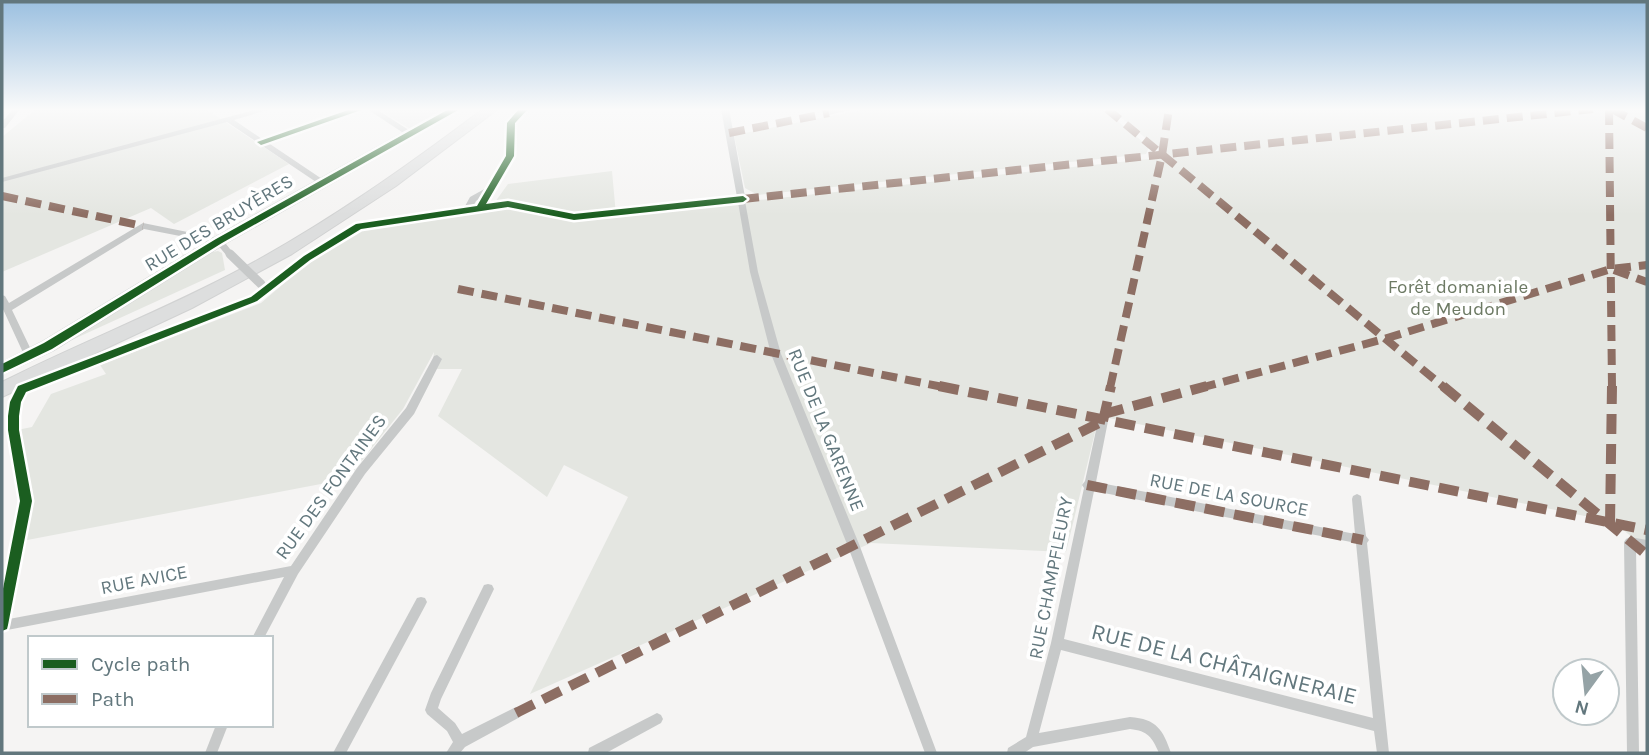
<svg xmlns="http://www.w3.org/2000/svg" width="1649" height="755" viewBox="0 0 1649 755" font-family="Karla,sans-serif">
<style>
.built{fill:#e5e6e5}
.green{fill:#e4e6e1}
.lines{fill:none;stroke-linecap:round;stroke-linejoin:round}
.secondary-casing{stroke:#d0d1d1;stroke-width:3}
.highway-casing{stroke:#d1d2d2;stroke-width:2}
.street{fill:#c7c9c9;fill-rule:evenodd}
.secondary{fill:#dddede;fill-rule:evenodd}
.highway{fill:#dddede;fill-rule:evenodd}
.street-bridge{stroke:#c7c9c9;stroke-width:9}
.quiet-far1{stroke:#8d6e63;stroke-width:8;stroke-dasharray:16 8;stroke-linecap:butt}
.quiet{stroke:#8d6e63;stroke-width:10;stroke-dasharray:20 10;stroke-linecap:butt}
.cycleway-casing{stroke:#fff;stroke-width:5}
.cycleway{fill:#1b5e20;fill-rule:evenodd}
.labels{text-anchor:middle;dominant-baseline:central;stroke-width:7;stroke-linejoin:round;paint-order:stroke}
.street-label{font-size:19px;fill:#62777d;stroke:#fff}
.park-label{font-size:19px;fill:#6d7a64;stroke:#fff}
.near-street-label{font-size:23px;fill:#62777d;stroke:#fff}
</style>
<rect width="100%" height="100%" fill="#f5f4f3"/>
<polygon class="built" points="377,109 443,109 444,110 410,129"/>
<g class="green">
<polygon points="36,109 206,109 289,164 174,224 151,208 2,272 2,137"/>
<polygon points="867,109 1103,109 1149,147 1146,154 758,195 745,188 734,135"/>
<polygon points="1111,109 1647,109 1647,550 1614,522 1099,416 1066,552 871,543 530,694 628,497 564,465 547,497 438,416 462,369 432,369 434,352 403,409 347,479 22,541 29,496 17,430 32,427 51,394 106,374 100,365 261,303 304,266 358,230 490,209 508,184 612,171 616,215 1168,157"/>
<polygon points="218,251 222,253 225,270 63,344 208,253"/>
</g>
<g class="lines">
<defs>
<polygon id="secondary" points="447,109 461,109 223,244 53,350 2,374 2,363 43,342 215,238"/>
<path id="highway" d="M483,109H498L396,186L292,254L192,308L2,397V382C81,342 165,310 243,268C327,223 406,167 483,109Z"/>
</defs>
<use href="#secondary" class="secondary-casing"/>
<use href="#highway" class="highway-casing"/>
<g class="street">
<polygon points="13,109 20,109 5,128 2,128 2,122"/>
<polygon points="258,109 271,109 234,120 262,139 351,109 363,109 267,142 325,181 325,185 322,186 227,122 2,182 2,178"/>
<polygon points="367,109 376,109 415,134 414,136 408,136"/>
<path d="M520,109H527L515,123L514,156L486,205L508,201L574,214L737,197L721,109H729L745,197L747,199L745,201L758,272L781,354L859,544L937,753H925L847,544L771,354L750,272L738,202L574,220L508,207L361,228L310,260L257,301L26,392L21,402L18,416V430L31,501L9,619L291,566L357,468L406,408L434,356L437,355L442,359L414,414L365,474L298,574L264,638H252L284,577L2,631V597L21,501L8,430V416L11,402L19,386L251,297L304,256L356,224L464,208L470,197L488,187L506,156L507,123ZM482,197L477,206L473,207L476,201Z"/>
<polygon points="821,109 854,109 829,115"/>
<polygon points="143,223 222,239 234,254 233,256 227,256 216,243 144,229 12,310 34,356 29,360 26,359 2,307 2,295 5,296 9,303"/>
<path d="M1103,417L1107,418L1108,421L1096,482L1355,534L1352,499L1353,496L1357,494L1361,496L1366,536L1369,540L1367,543L1389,753H1377L1374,731L1061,650L1039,733L1130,717C1157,719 1163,730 1171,753H1159C1152,737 1148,731 1130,729L1033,747L1024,753H1007L1008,748L1026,737L1051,643L1084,488L1082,485L1085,481L1098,421L1099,418ZM1094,491L1356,543L1373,718L1064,639Z"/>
<polygon points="1630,537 1647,540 1647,550 1636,548 1639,753 1627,753 1624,542 1626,539"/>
<polygon points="488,584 492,585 494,589 441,699 438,708 455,723 462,734 516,707 520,709 522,713 520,717 465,747 460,753 446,753 453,742 447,731 427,714 425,710 431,693 484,585"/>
<polygon points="421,597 425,598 427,602 425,606 346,753 333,753 417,598"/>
<polygon points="657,713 661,715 663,719 661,723 606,753 588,753 589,748"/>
<polygon points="216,725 228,725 217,753 205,753"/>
</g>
<use href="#secondary" class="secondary"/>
<use href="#highway" class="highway"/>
<polyline class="street-bridge" points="230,254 261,284"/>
<g class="quiet-far1">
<polyline points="1107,109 1445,388"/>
<polyline points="1609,109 1612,388"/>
<polyline points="1612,109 1647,128"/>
<polyline points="729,133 829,113"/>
<polyline points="2,196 143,226"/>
<polyline points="743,199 1593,109"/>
<polyline points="1614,270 1647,282"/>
<polyline points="458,289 948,388"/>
<polyline points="1110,388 1162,155 1169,109"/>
<polyline points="1200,388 1384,339 1611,269 1647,265"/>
</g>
<g class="quiet">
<polyline points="939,386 1647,530"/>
<polyline points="1443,386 1647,555"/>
<polyline points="1104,414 1207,386"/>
<polyline points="1103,421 1111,386"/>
<polyline points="1087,485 1363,540"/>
<polyline points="1610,524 1612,386"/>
<polyline points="516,713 1103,421"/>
</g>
<defs>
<g id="cycleway">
<polygon points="351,109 364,109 264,144 261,145 257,142"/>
<polygon points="449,109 460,109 222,243 52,349 2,373 2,364 44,343 216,239"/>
<polygon points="519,109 528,109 515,123 514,156 486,204 508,201 574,214 743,196 747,199 743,202 574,220 508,207 361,229 310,260 257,301 26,392 21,402 19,416 19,430 32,501 8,625 7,629 2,631 2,594 20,501 8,430 8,416 10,402 18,386 251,297 304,256 356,224 477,206 506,156 507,123"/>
</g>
</defs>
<use href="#cycleway" class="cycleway-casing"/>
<use href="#cycleway" class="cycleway"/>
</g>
<linearGradient id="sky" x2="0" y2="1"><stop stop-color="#9bc0e0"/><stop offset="0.51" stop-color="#fafafa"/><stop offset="1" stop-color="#fafafa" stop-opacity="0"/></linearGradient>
<rect width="1649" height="215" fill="url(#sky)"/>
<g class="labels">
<g class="street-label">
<text transform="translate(219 223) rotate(-31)">RUE DES BRUYÈRES</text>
<text transform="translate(826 430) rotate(68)">RUE DE LA GARENNE</text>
<text transform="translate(331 487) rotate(-54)">RUE DES FONTAINES</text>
<text transform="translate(1229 495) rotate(11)">RUE DE LA SOURCE</text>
<text transform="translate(1051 578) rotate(-79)">RUE CHAMPFLEURY</text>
<text transform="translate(144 580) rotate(-11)">RUE AVICE</text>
</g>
<g class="park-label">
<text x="1458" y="287">Forêt domaniale<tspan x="1458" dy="22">de Meudon</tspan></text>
</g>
<g class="near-street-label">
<text transform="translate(1224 664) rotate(14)">RUE DE LA CHÂTAIGNERAIE</text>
</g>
</g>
<rect width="1649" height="755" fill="none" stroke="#62777d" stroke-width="7"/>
<rect x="28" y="636" width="245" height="91" fill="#ffffff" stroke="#c0c9cb" stroke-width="2"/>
<rect x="42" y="659" width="35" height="10" fill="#1b5e20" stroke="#c0c9cb" stroke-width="2"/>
<text x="91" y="671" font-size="21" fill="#62777d">Cycle path</text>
<rect x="42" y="694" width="35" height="10" fill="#8d6e63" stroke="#c0c9cb" stroke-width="2"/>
<text x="91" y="706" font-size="21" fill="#62777d">Path</text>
<g transform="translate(1586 692) rotate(195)"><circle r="33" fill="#ffffff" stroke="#c0c9cb" stroke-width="2"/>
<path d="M0-5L12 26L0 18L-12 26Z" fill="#95a3a6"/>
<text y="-10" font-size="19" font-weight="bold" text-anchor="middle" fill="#62777d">N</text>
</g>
</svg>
